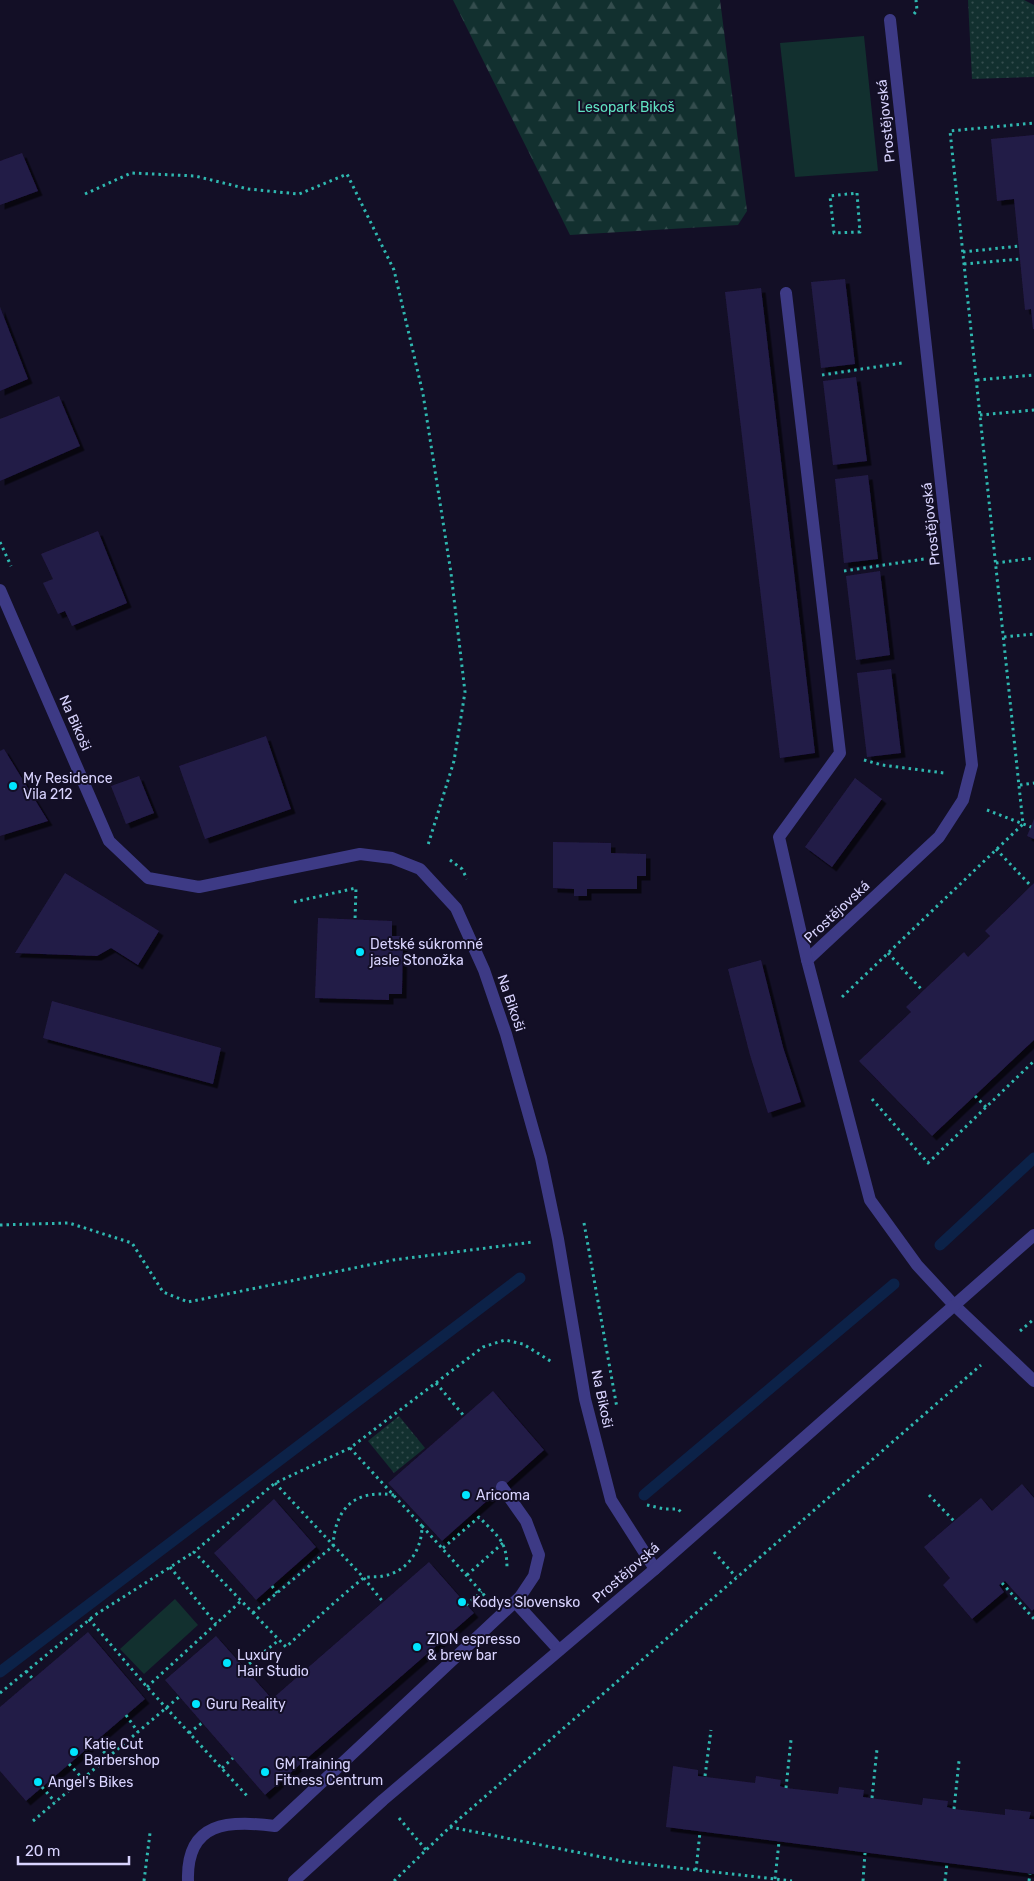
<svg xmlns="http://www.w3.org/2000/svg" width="1034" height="1881" viewBox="0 0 1034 1881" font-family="Rubik,sans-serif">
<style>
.grass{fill:#12302f}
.forest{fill:url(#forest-firs)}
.park{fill:url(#park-dots)}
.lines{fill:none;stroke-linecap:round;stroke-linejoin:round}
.stream{stroke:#0c2248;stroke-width:11}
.building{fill:#241b47;filter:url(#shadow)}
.path{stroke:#2fb8b0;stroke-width:3;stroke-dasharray:2.5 4;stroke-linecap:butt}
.minor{stroke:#3d3a85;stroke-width:12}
.poi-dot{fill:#00e5ff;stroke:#130f26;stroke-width:2}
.labels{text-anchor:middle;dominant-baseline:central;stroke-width:4;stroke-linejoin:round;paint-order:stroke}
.park-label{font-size:14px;fill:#5fe0c0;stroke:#130f26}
.street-label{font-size:14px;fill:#d9d4ff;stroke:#130f26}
.poi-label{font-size:14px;fill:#d9d4ff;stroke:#130f26;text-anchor:start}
</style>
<defs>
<pattern id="forest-firs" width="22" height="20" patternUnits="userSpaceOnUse" patternTransform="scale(1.25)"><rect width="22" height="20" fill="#12302f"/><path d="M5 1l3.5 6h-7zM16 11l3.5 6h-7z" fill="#344d4e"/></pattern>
<pattern id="park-dots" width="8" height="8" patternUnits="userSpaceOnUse" patternTransform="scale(1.25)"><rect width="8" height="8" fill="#12302f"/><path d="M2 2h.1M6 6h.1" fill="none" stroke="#344d4e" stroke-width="1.8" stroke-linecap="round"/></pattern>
<filter id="shadow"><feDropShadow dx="4.5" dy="4.5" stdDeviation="0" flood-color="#0009"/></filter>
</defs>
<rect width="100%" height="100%" fill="#130f26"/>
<g class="grass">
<polygon points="864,36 878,171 795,177 780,43"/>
<polygon points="175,1599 198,1625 144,1674 120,1649"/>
</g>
<polygon class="forest" points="453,0 720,0 747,211 738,225 570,235"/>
<g class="park">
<polygon points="968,0 1024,0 1034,5 1034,77 972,79"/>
<polygon points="399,1416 425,1448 394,1473 368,1441"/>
</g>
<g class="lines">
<g class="stream">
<polyline points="940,1245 1034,1158"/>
<polyline points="644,1495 894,1284"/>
<polyline points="0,1672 520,1278"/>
</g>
</g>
<g class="building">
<polygon points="1034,135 1034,329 1033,329 1031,309 1025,310 1014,199 997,201 991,139"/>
<polygon points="22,153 38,191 0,205 0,161"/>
<polygon points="845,279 855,364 821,368 811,282"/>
<polygon points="761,288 815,753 780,758 725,292"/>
<polygon points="0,307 28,379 0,391"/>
<polygon points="856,377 867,461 833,465 823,381"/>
<polygon points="59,396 80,446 0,481 0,419"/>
<polygon points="868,475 878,559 844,563 835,479"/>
<polygon points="98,531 127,603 72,626 65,611 58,614 43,583 53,579 41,554"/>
<polygon points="880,571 890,655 856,660 846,576"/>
<polygon points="891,669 901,753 867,757 857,673"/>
<polygon points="266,736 291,809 205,839 179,766"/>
<polygon points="4,749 48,821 0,836 0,751"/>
<polygon points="139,776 154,813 126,824 111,786"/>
<polygon points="855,778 882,799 832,867 805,847"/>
<polygon points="1034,819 1034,839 1027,836"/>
<polygon points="553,842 611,843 611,853 646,854 646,876 637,876 637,889 587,889 587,896 574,896 574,889 553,888"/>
<polygon points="65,873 159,931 138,965 111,948 97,956 15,953"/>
<polygon points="1034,883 1034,1040 932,1136 859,1061 911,1012 906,1007 964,952 968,957 990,936 985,931"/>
<polygon points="318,918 392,921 392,936 403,936 402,994 389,994 389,1000 315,998"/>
<polygon points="761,960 783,1047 801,1102 768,1113 750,1055 728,969"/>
<polygon points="52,1001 221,1048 213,1084 43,1038"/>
<polygon points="493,1391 544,1450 442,1541 388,1483"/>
<polygon points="1022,1484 1034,1498 1034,1609 1032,1611 1005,1581 999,1585 1004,1592 972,1619 943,1585 950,1578 924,1547 981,1498 992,1511"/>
<polygon points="274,1499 316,1547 256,1600 214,1553"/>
<polygon points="429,1562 474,1613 265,1795 165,1680 216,1636 272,1699"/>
<polygon points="88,1632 145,1699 26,1801 0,1771 0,1707"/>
<polygon points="673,1766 698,1770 698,1776 755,1783 756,1776 781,1780 780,1786 786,1788 838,1794 839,1787 864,1790 863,1797 922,1805 923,1798 948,1801 947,1807 954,1809 1005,1815 1005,1809 1031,1812 1029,1819 1034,1819 1034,1874 666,1827"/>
</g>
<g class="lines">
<g class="path">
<polyline points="914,14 917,10 916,0"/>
<polygon points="857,193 860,232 834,233 830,196"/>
<polyline points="85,194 131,173 195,176 248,189 299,194 347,174 394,270 423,394 451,573 465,692 454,761 428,845"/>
<polyline points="963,252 1019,246"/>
<polyline points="964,264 1020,259"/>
<polyline points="822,375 902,363"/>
<polyline points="977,380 1034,375"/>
<polyline points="980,415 1034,410"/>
<polyline points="0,542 11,566"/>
<polyline points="996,563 1034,558"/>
<polyline points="844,571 924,559"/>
<polyline points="1004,637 1034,634"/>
<polyline points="864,760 882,765 944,773"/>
<polyline points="1020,785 1034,783"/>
<polyline points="987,810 1031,827"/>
<polyline points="996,849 1031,886"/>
<polyline points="450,860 462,869 467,879"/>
<polyline points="294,902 356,888 355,920"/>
<polyline points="888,953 923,991"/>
<polyline points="842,997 1023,824 950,131 1034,123"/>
<polyline points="975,1096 986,1107"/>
<polyline points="872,1099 928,1163 1034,1061"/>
<polyline points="584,1223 617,1408"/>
<polyline points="0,1225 69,1223 132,1243 163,1292 188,1302 393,1260 533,1242"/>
<polyline points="1020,1331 1034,1319"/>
<polyline points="436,1383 464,1416"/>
<path d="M350,1448L275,1483L194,1552L286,1647C311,1624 335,1601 361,1580C366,1575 376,1578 383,1576C408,1572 422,1549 422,1526L350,1448L483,1347L505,1340L523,1344L552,1362"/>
<polyline points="275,1483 363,1577 383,1602"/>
<polyline points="929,1495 954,1521"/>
<polyline points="647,1505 664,1509 678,1509 681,1512"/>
<polyline points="422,1526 485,1596"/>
<path d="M443,1548L479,1517C498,1537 507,1540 507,1569"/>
<polyline points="714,1552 736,1577"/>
<polyline points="170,1567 216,1624"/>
<polyline points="467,1575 504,1542"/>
<polyline points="1002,1583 1034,1619"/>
<polyline points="272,1586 277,1593"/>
<polyline points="466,1605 482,1592"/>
<path d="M253,1613L333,1546C335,1508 355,1489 394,1495"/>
<polyline points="89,1619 147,1687 249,1798"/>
<polyline points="244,1668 279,1640"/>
<polyline points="26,1671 33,1679"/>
<polyline points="147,1687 241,1601"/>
<polyline points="0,1693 95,1615 194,1552"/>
<polyline points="126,1715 138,1732"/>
<polyline points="189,1733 202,1723"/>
<polyline points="94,1742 109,1757"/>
<polyline points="69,1764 83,1779"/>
<polyline points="222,1768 233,1758"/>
<polyline points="705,1776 711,1730"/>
<polyline points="42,1787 55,1802"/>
<polyline points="786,1788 791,1740"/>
<polyline points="872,1798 877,1749"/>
<polyline points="954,1809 959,1761"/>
<polyline points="399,1818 426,1850"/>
<polyline points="33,1821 179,1697"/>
<polyline points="450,1827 627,1862 792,1881"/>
<polyline points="696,1870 700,1832"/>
<polyline points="775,1879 779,1842"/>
<polyline points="144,1881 150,1833"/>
<polyline points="394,1881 450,1827 981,1365"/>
<polyline points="863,1881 865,1853"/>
<polyline points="945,1881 947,1863"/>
<polyline points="1029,1881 1030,1874"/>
</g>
<g class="minor">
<polyline points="890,20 972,765 963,800 939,837 807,960 870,1200 917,1265 954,1305 1034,1381"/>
<polyline points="786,293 840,753 779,837 807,960"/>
<polyline points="0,590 109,841 148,878 199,887 360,854 392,858 420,869 456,908 484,970 506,1034 541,1158 558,1239 585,1399 611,1500 655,1569"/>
<polyline points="515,1602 559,1650"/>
<path d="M188,1881C186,1821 229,1820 275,1826L520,1597L534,1576L539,1555L526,1521L502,1487"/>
<polyline points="294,1881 383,1800 655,1569 1034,1235"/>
</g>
</g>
<g class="poi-dot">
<circle cx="13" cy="786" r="5"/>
<circle cx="360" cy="952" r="5"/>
<circle cx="466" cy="1495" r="5"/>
<circle cx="462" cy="1602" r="5"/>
<circle cx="417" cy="1647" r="5"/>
<circle cx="227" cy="1663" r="5"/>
<circle cx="196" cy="1704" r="5"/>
<circle cx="74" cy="1752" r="5"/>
<circle cx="265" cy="1772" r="5"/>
<circle cx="38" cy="1782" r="5"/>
</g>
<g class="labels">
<g class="park-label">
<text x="626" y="107">Lesopark Bikoš</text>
</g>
<g class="street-label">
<text transform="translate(886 121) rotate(-96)">Prostějovská</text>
<text transform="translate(931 524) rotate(-96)">Prostějovská</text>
<text transform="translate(75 723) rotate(66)">Na Bikoši</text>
<text transform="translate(837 912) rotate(-43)">Prostějovská</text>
<text transform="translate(511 1003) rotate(71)">Na Bikoši</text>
<text transform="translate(602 1399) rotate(78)">Na Bikoši</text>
<text transform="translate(626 1573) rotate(-41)">Prostějovská</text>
</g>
<g class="poi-label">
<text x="23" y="778">My Residence<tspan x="23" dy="16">Vila 212</tspan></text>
<text x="370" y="944">Detské súkromné<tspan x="370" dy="16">jasle Stonožka</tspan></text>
<text x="476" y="1495">Aricoma</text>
<text x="472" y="1602">Kodys Slovensko</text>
<text x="427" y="1639">ZION espresso<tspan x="427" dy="16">&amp; brew bar</tspan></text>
<text x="237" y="1655">Luxury<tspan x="237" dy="16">Hair Studio</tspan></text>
<text x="206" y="1704">Guru Reality</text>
<text x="84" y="1744">Katie Cut<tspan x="84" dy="16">Barbershop</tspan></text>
<text x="275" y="1764">GM Training<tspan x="275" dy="16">Fitness Centrum</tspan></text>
<text x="48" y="1782">Angel's Bikes</text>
</g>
</g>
<path d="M18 1856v8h111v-8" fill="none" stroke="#d9d4ff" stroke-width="2.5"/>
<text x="25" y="1856" font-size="15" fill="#d9d4ff" stroke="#130f26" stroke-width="4" paint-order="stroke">20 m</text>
</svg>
